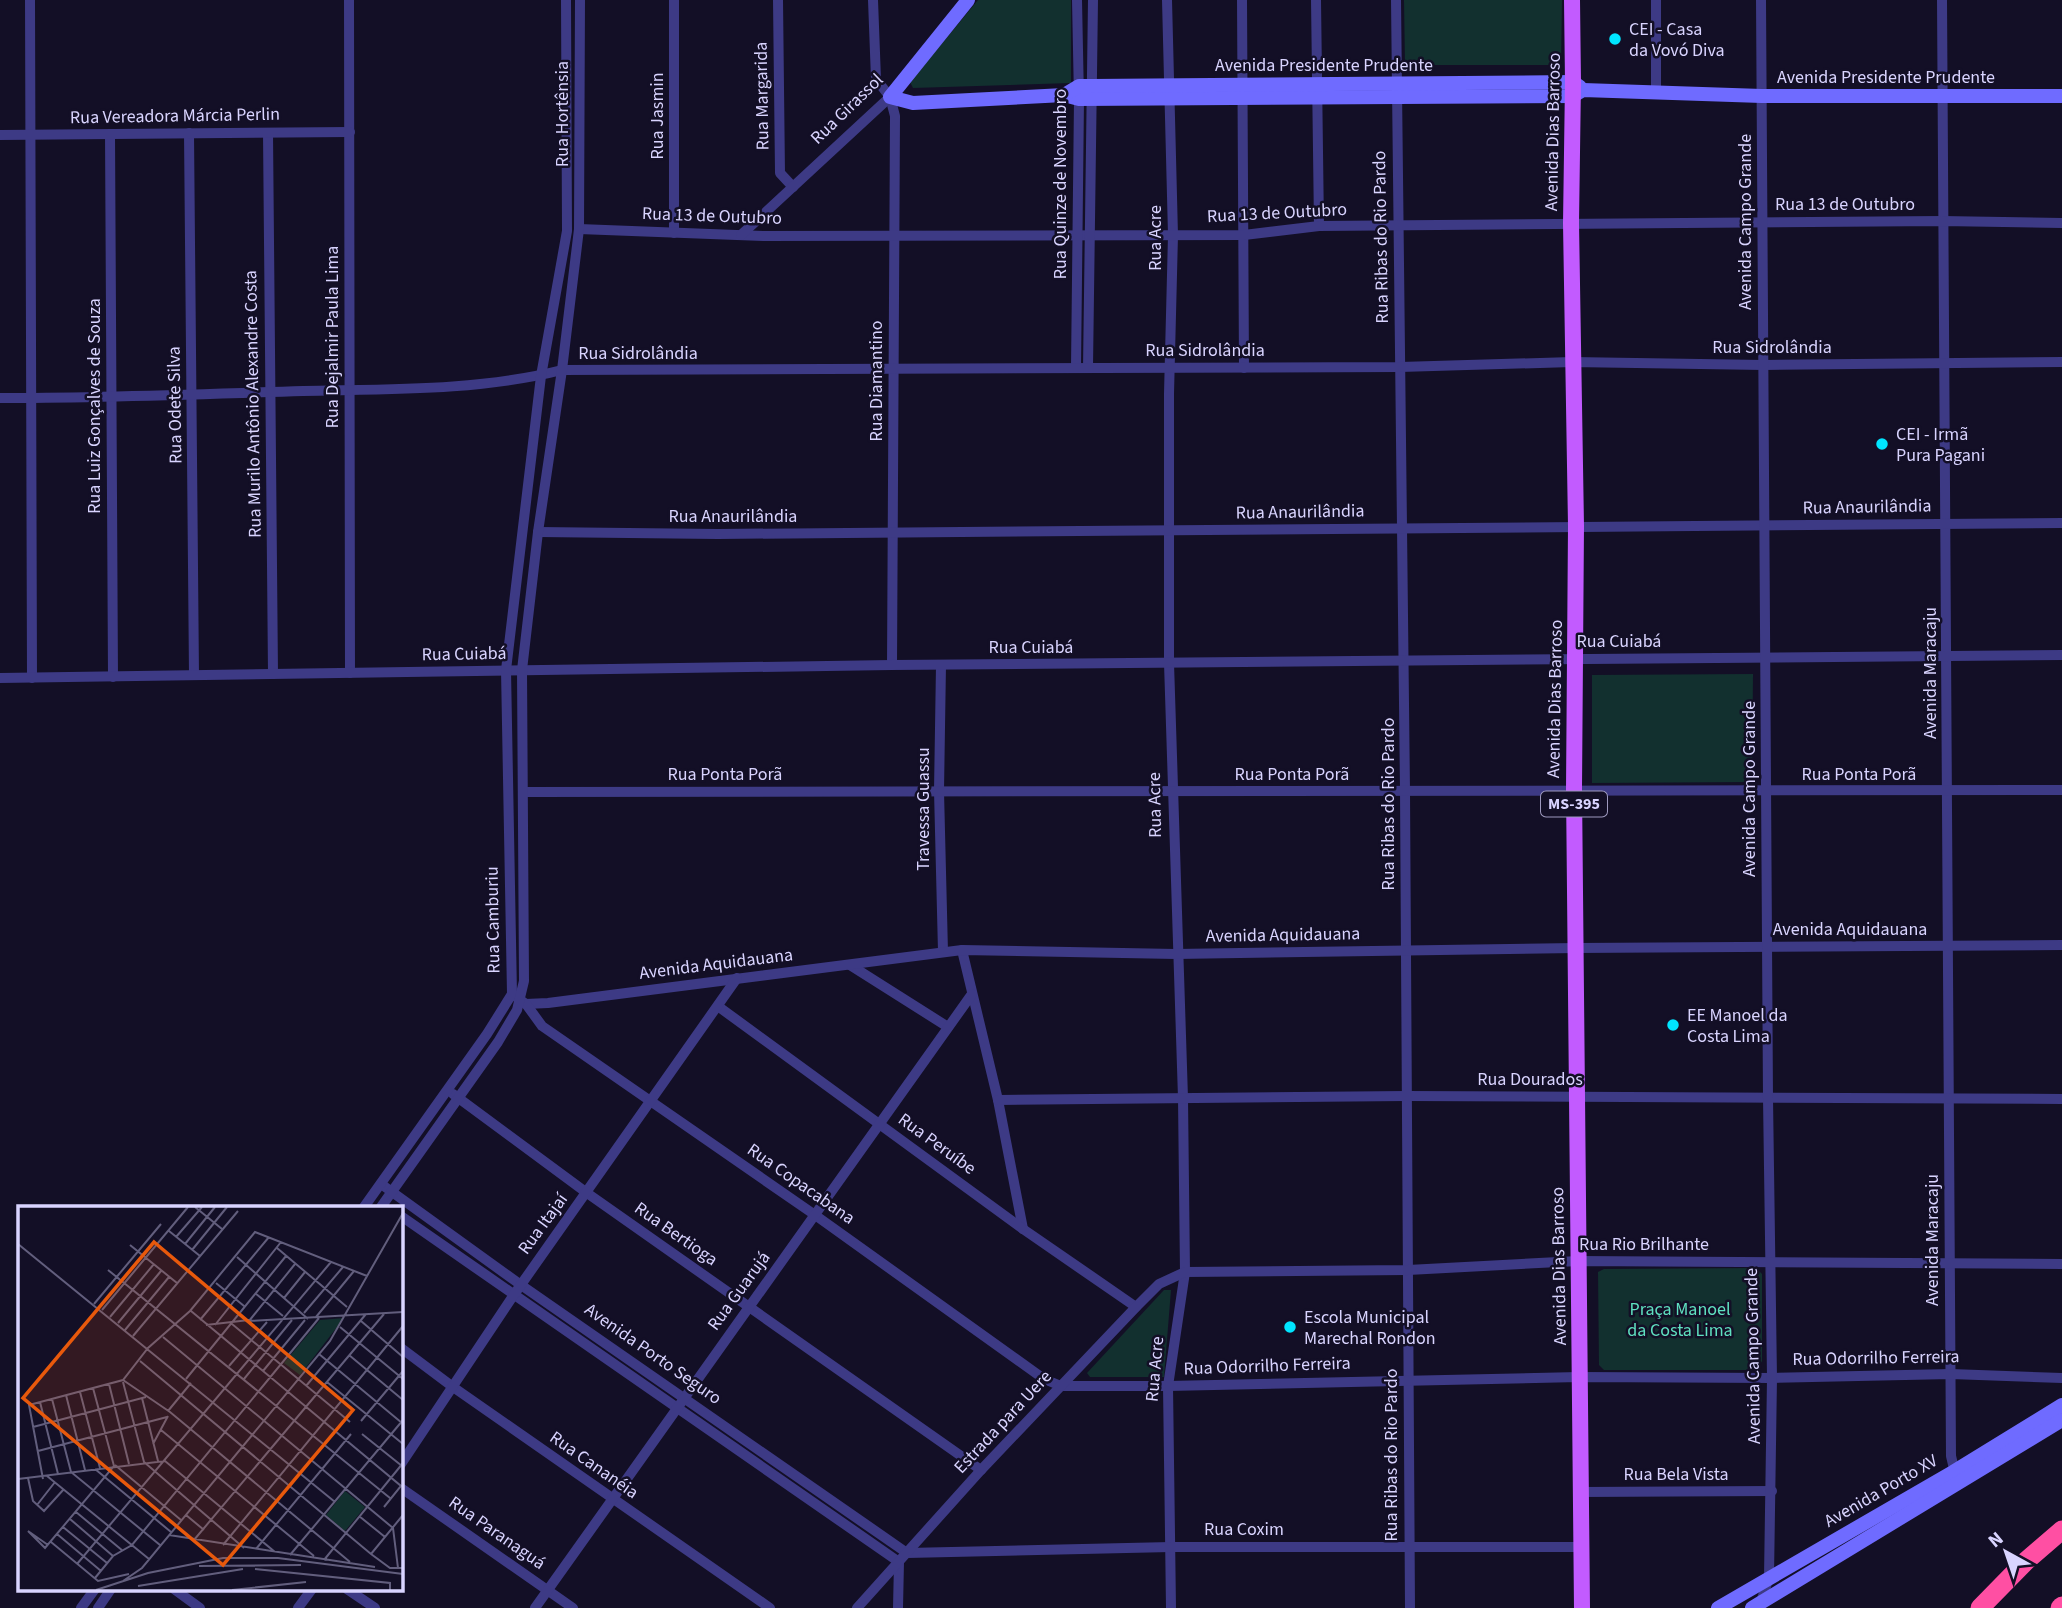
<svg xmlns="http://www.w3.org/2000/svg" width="2062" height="1608" viewBox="0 0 2062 1608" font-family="'Source Sans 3',sans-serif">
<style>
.green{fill:#12302f}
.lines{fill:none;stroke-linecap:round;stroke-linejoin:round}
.street{stroke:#3d3a85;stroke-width:10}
.secondary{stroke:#6f6bff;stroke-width:14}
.primary{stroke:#c25bff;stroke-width:16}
.highway{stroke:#ff4fa3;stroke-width:19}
.poi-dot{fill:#00e5ff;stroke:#130f26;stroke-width:2.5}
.labels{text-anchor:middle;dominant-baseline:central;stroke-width:5;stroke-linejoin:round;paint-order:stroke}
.shield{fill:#130f26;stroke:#9e99be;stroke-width:2}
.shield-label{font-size:16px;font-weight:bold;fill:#d9d4ff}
.poi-label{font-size:18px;fill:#d9d4ff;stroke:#130f26;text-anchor:start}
.street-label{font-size:18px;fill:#d9d4ff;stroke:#130f26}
.park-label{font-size:18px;fill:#5fe0c0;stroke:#130f26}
.inset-road{fill:none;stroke:#625e7d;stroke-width:2}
.view{fill:#e8590c;fill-opacity:0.15;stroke:#e8590c;stroke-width:3.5}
.inset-edge{fill:none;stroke:#d9d4ff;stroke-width:3.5}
</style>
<rect width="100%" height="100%" fill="#130f26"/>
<g class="green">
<polygon points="978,0 1071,0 1071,83 913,88 910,82"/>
<polygon points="1404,0 1562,0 1561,65 1405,65"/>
<polygon points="1753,674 1752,782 1592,783 1592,675"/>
<polygon points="1756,1268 1762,1274 1762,1361 1757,1370 1604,1370 1599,1365 1598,1272 1604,1269"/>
<polygon points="1164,1290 1171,1290 1164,1377 1090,1377 1087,1373"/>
</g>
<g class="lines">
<g class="street">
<polyline points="30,0 32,678"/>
<polyline points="349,0 350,673"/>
<polyline points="674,0 674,233"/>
<polyline points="778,0 780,173 793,187"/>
<polyline points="873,0 876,79 890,97 895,116 892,665"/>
<polyline points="1167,0 1173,235 1169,394 1169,663 1183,1098 1185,1272 1168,1386 1171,1608"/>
<polyline points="1242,0 1244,368"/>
<polyline points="1316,0 1319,226"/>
<polyline points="1396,0 1405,791 1410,1608"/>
<polyline points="1656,0 1656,93"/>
<polyline points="1942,0 1951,1456 1956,1477"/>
<polyline points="189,133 194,675"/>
<polyline points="268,133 273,674"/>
<polyline points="110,134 113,677"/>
<polyline points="0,135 350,132"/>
<polyline points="579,229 763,236 1244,235 1319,226 1942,221 2062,223"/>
<polyline points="741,235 890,97"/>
<polyline points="1076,368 1079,99 1077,0"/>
<polyline points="1088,368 1093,0"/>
<path d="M0,398C101,398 202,394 303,391C388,389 479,391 562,370L1400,367L1572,362L1764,365L2062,362"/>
<polyline points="538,532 718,534 2062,523"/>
<polyline points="941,665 939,791 943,952"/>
<polyline points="0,678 892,665 2062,655"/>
<polyline points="523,792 2062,790"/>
<polyline points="962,950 998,1100 1023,1229"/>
<polyline points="850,965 948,1027"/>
<polyline points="512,994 526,1004 548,1003 962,950 1176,954 1576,948 2062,945"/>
<polyline points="526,1004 542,1026 815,1215 1044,1379 1061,1386 1168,1386 1579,1377 1772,1378 1951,1374 2062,1378"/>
<polyline points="719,1007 1023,1229 1136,1307"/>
<polyline points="453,1094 587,1193 981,1470"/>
<polyline points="998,1100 1406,1096 2062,1099"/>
<polyline points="381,1184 521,1285 907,1553 1171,1547 1581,1547"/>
<polyline points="364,1207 487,1034 512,994 506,670 541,376 567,231 566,0"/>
<polyline points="381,1207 498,1042 517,1010 524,981 522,670 538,532 562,370 579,229 580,0"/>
<polyline points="401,1216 899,1562 898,1608"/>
<polyline points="401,1348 453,1387 770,1608"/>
<polyline points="401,1464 513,1296 737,978"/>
<polyline points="401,1488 573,1608"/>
<polyline points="1581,1492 1772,1491"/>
<polyline points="174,1589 200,1608"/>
<polyline points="347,1589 375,1608"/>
<polyline points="1761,1602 1769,1577 1772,1378 1768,1098 1761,0"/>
<polyline points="81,1608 95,1589"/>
<polyline points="98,1608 111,1589"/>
<polyline points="298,1608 312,1589"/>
<polyline points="535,1608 972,994"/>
<polyline points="857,1608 981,1470 1136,1307 1159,1284 1185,1272 1408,1270 1578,1261 2062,1264"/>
</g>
<g class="secondary">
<polyline points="968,0 890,97 913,103 1064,95 1079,99 1573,96 1583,90 1762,96 2062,96"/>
<polyline points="1064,95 1079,86 1091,86 1573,82 1580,87"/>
<polyline points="1718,1608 1953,1472 2062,1405"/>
<polyline points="1752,1608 2062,1420"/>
</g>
<polyline class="primary" points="1572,0 1573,82 1571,223 1576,526 1574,789 1582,1608"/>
<g class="highway">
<polyline points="1980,1608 2026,1561 2062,1530"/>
<polyline points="2060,1608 2062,1606"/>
</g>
</g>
<g class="poi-dot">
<circle cx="1615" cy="39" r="7"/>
<circle cx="1882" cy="444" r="7"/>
<circle cx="1673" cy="1025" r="7"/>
<circle cx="1290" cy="1327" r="7"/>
</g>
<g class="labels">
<rect class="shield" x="1541" y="791.5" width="66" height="25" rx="5"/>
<g class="shield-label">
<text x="1574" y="804">MS-395</text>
</g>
<g class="poi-label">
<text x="1629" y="29">CEI - Casa<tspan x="1629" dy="21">da Vovó Diva</tspan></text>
<text x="1896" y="434">CEI - Irmã<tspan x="1896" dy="21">Pura Pagani</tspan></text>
<text x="1687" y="1015">EE Manoel da<tspan x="1687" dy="21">Costa Lima</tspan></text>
<text x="1304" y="1317">Escola Municipal<tspan x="1304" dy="21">Marechal Rondon</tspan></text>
</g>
<g class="street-label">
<text x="1324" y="65">Avenida Presidente Prudente</text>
<text x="1886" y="77">Avenida Presidente Prudente</text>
<text transform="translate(762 96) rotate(-91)">Rua Margarida</text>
<text transform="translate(847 109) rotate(-44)">Rua Girassol</text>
<text transform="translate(562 114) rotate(-90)">Rua Hortênsia</text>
<text transform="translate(175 116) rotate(-1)">Rua Vereadora Márcia Perlin</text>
<text transform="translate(657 116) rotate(-90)">Rua Jasmin</text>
<text transform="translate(1553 132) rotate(-89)">Avenida Dias Barroso</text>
<text transform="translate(1060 184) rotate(-90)">Rua Quinze de Novembro</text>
<text x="1845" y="204">Rua 13 de Outubro</text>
<text transform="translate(1277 213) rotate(-3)">Rua 13 de Outubro</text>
<text transform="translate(712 216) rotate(2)">Rua 13 de Outubro</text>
<text transform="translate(1745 222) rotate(-90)">Avenida Campo Grande</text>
<text transform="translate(1381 237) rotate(-91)">Rua Ribas do Rio Pardo</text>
<text transform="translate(1155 238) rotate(-90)">Rua Acre</text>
<text transform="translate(332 337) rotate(-90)">Rua Dejalmir Paula Lima</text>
<text x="1772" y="347">Rua Sidrolândia</text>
<text x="1205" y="350">Rua Sidrolândia</text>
<text x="638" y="353">Rua Sidrolândia</text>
<text transform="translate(876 381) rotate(-90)">Rua Diamantino</text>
<text transform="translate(253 404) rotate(-91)">Rua Murilo Antônio Alexandre Costa</text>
<text transform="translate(175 405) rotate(-91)">Rua Odete Silva</text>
<text transform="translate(94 406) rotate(-90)">Rua Luiz Gonçalves de Souza</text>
<text transform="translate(1867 507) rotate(-1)">Rua Anaurilândia</text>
<text transform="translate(1300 512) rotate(-1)">Rua Anaurilândia</text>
<text x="733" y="516">Rua Anaurilândia</text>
<text x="1619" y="641">Rua Cuiabá</text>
<text x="1031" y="647">Rua Cuiabá</text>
<text transform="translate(464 654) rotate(-1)">Rua Cuiabá</text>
<text transform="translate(1930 673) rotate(-90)">Avenida Maracaju</text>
<text transform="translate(1555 699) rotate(-89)">Avenida Dias Barroso</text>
<text x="725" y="774">Rua Ponta Porã</text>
<text x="1292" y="774">Rua Ponta Porã</text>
<text x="1859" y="774">Rua Ponta Porã</text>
<text transform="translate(1749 789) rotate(-90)">Avenida Campo Grande</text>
<text transform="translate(1388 804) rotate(-90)">Rua Ribas do Rio Pardo</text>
<text transform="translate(1155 805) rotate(-91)">Rua Acre</text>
<text transform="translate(923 809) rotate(-90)">Travessa Guassu</text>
<text transform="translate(493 920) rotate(-91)">Rua Camburiu</text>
<text x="1850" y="929">Avenida Aquidauana</text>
<text transform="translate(1283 935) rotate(-1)">Avenida Aquidauana</text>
<text transform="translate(716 964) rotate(-7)">Avenida Aquidauana</text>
<text x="1530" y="1079">Rua Dourados</text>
<text transform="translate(937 1144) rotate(36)">Rua Peruíbe</text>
<text transform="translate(801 1184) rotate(35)">Rua Copacabana</text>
<text transform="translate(543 1224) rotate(-54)">Rua Itajaí</text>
<text transform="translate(676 1234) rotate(35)">Rua Bertioga</text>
<text transform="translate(1932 1240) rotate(-90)">Avenida Maracaju</text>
<text x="1644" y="1244">Rua Rio Brilhante</text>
<text transform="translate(1559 1266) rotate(-91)">Avenida Dias Barroso</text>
<text transform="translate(739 1291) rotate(-54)">Rua Guarujá</text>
<text transform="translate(653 1354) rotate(35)">Avenida Porto Seguro</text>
<text transform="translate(1753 1356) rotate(-91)">Avenida Campo Grande</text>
<text transform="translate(1876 1358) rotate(-1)">Rua Odorrilho Ferreira</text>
<text transform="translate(1267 1366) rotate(-2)">Rua Odorrilho Ferreira</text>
<text transform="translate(1155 1369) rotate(-85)">Rua Acre</text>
<text transform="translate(1003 1422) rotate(-47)">Estrada para Uere</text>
<text transform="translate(1391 1455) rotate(-90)">Rua Ribas do Rio Pardo</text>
<text transform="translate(594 1465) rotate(35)">Rua Cananéia</text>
<text x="1676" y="1474">Rua Bela Vista</text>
<text transform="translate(1881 1491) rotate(-30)">Avenida Porto XV</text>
<text x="1244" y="1529">Rua Coxim</text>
<text transform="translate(497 1533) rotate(35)">Rua Paranaguá</text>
</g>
<g class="park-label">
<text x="1680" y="1309">Praça Manoel<tspan x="1680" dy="21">da Costa Lima</tspan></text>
</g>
</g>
<g transform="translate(18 1206)">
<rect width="385" height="385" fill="#130f26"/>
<path d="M326,112L282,169L266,157L302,114ZM327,285L347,301L327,325L308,309Z" fill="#12302f"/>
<path class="inset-road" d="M177,1L204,23M151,25L182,50M158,31L184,1M0,38L317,296M167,38L197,1M112,39L159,77M259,42L329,101M174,44L209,1M219,51L290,113M90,64L372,292M198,77L226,100M237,87L265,110M266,92L287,66M76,98L143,18M84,104L170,1M173,105L383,280L366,301M286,107L325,61M92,111L136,58M298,111L336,65M182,114L251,31M230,115L385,106M231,115L277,58M343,115L385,151M100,117L143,65M214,118L332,216M188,119L231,114M197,119L263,36M322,121L385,173M107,124L151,71M115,130L220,5M145,131L375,322L380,362M301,148L384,217M331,149L385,194M122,155L353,348L372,362H385M211,160L249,116M245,165L287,114M168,173L268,50M226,173L274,114M105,174L152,206L332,356M105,176L126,256L226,342M309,176L385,238M91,178L111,258M288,180L348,108M62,186L82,262M48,189L67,264M124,192L140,255M34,193L53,266L142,339M22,196L40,268M150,205L173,177M343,215L385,165M15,221L128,191M143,224L296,350M344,228L384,260M135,238L150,210M20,245L149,211M97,259L163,314M77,263L153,326M29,270L131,353M10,272L15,295L26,305L46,283M0,273L147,255L257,346M25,273L11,199L105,174L130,142L172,105L237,26L349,70M19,299L37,276M58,306L105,345M168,309L186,324M341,310L367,331M52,313L95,350M45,321L89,357M39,328L83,365M151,329L357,361M176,334L366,108M33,336L80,375L111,368M30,339L10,325L27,342L96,260L75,182M205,339L385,120M238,343L333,228M353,348L385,309M272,349L385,214M306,354L385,257M59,358L313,56M181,360L283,359M237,363L372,377V384M77,372L95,350L114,339L301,112M105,375L124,362L312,135L385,7M120,380L225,363M78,384L130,367L205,352H260L385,368M214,384L288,376"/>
<path class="view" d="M136,36L335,204L205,359L5,192Z"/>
<rect width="385" height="385" class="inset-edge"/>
</g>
<g transform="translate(2006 1552) rotate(320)" stroke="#130f26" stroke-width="5" paint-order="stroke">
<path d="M0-5L12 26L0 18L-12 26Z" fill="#d9d4ff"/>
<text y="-10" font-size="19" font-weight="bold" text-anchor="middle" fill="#d9d4ff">N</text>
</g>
</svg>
